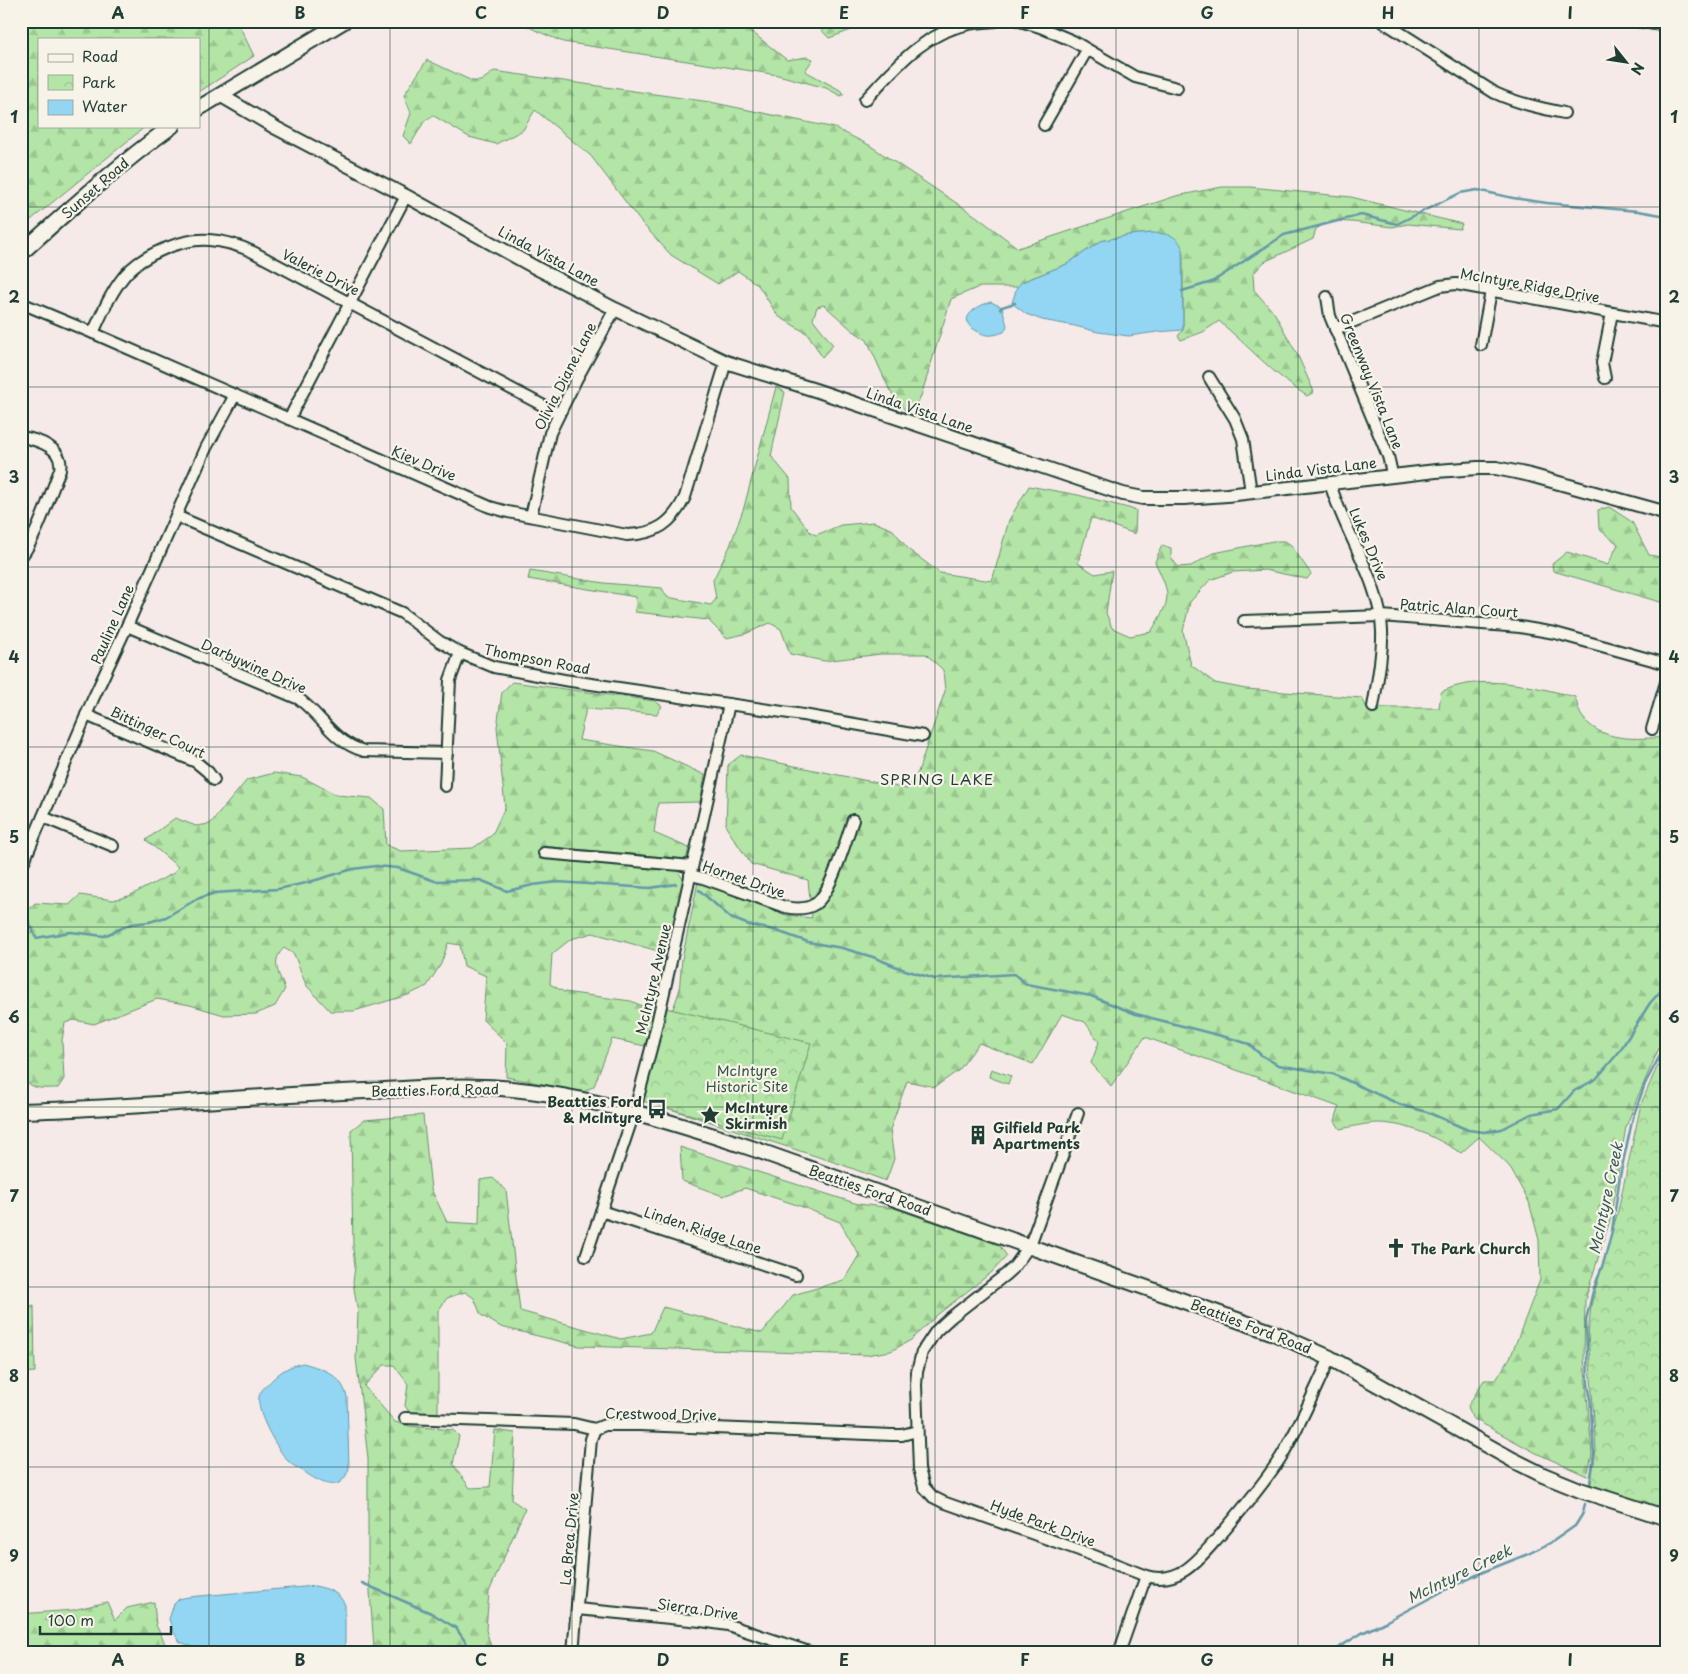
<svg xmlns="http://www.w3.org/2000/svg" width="1688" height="1674" viewBox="0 0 1688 1674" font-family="'Playpen Sans',sans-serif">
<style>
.green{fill:#b3e5a6;stroke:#69916d}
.forest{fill:url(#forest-firs);stroke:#69916d}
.park{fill:url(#park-crowns);stroke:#69916d}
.water{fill:#92d6f4;stroke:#6499a7}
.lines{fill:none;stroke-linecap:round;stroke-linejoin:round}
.stream{stroke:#6499a7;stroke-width:2.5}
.minor-casing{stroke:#1f3d34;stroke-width:14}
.tertiary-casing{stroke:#1f3d34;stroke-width:16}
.secondary-casing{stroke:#1f3d34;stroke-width:18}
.minor{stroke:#f7f3e8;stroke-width:10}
.tertiary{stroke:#f7f3e8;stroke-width:12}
.secondary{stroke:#f7f3e8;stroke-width:14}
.grid{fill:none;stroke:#1f3d34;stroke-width:1;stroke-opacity:0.55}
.labels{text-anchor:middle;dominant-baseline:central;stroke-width:4.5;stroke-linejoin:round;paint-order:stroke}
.street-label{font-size:14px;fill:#1f3d34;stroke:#f7f3e8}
.park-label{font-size:14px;fill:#355645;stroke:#f7f3e8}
.poi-label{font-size:14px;font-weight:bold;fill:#1f3d34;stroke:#f7f3e8;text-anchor:start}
.neighbourhood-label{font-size:15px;letter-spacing:1px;fill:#1f3d34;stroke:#f7f3e8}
.water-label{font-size:15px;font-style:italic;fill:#365c5a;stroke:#f7f3e8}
.neatline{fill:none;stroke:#1f3d34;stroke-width:2}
.grid-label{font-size:16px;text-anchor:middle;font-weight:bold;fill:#1f3d34}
</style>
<defs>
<pattern id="forest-firs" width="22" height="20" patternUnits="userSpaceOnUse" patternTransform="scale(1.25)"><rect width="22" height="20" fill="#b3e5a6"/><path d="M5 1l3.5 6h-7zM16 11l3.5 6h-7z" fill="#9ac590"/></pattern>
<pattern id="park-crowns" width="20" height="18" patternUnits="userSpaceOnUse" patternTransform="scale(1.25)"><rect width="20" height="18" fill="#b3e5a6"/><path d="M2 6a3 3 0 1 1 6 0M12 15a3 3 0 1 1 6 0" fill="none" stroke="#9ac590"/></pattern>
</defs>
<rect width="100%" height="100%" fill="#f6eae8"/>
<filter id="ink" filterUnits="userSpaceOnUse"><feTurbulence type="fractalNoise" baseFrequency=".02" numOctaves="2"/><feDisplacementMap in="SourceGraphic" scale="10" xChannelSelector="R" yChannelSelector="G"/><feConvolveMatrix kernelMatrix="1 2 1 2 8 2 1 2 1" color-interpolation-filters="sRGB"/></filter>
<g filter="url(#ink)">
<polygon class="green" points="991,1069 1011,1076 1008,1084 989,1077"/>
<g class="forest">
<polygon points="21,21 237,21 254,56 199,92 199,39 39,39 39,126 146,126 21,228"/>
<polygon points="518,21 742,21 743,25 787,60 807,57 813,59 805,71 840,90 844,94 841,96 826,88 778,75 563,42 535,30"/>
<polygon points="813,21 863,21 854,29 829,38"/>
<path d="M427,60L472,81H481L494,71L710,102L835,128L869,145L976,216L1018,248L1176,196L1222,187H1250L1351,197L1462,224L1460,229L1408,224L1392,227L1352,222L1330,221L1316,229L1313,239L1264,262L1253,274L1254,290L1275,314L1298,356L1314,392L1307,396C1274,375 1248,346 1219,321L1203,332L1181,340L1178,336L1183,330V250L1153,233L1129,235L1101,241L1067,264L1022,282L1017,287H979L951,299L921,396L916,406L905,410L890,391L867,340L852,330L824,305L817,307L813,319L833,345L822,357L808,334L778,316L758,285L738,271L718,284L671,255L640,221L591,156L535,110L523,130L496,144L469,137L434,116L425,120L411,144L403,136L411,113L404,95Z"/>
<path d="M776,387L785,392L771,456L790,479L791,507L810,532L816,535L841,525L874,522L893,530L909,550L940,573L992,581L1009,520L1029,486L1078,495L1136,510L1135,534L1091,518L1078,563L1095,574L1112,571L1106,613L1112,628L1130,636L1151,632C1171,598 1172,598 1155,562L1162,545L1171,548V557L1178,567L1191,566L1214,553L1273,541H1285L1291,545L1311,574L1307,579L1265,570L1233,572L1210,580L1190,602L1183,631L1191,665L1215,683L1246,689L1362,698L1367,708H1439L1441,692C1479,673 1535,686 1575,697C1577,702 1578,710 1581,715C1600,743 1637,739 1667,737V1030L1636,1101L1626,1127L1610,1220L1585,1300L1584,1358L1592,1455L1587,1476L1536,1453L1472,1418L1468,1406L1484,1380H1496L1511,1356L1540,1280L1539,1240L1529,1202L1509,1166L1479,1137L1461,1153C1435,1137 1410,1124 1379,1123C1366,1123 1352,1127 1340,1129L1335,1121L1339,1107L1145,1037L1111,1086L1091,1063L1099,1042L1085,1022L1062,1014L1033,1064L979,1043L959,1070L935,1087L907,1081L890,1130L894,1159L886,1181L840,1164L658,1105L671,1009H673L679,992L682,959L698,882L786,915L812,918L808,880L751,864L726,827L728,765L741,755L907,789L918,772L945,691L943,670L926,654H881L824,661L790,654L781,629L770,623L745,634L726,638L708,620L635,612L636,597L528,579L530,571L604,583L662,588L667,597L711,605L716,599L713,580L730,546L744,507Z"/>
<polygon points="1609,507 1632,522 1649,555 1667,558 1667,604 1553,571 1552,564 1567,552 1608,565 1618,544 1599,529 1598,510"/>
<path d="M512,682L655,701L662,706L657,714L586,709L579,740L653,751L705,775L700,802L658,803L654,833L689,848L686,859L541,846L539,859L677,870L683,879L680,906L669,954L593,933L571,939L552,954L550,984L564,992L631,1001L654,1011L645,1046L612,1039L594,1086L584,1092L506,1077L507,1043L483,1020L486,976L464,966L460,945L448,943L441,964L427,986L408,995L354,1011H330L306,985L294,954L284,948C270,961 279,974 285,989L275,1006L256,1014L224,1015L190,1005L157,999L94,1024L74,1020L65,1023L62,1040L64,1079L58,1088C40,1088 31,1091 21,1074V916L35,903L69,905L80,895L113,900L129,896L174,873L178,867L146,840L175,818L196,826L210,824L247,780L274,773L302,777L337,795L371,798L384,809L386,845L401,851L473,848L492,835L505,807L497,727L502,692Z"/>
<polygon points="423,1115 431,1189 447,1222 479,1224 480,1180 493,1178 506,1190 520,1311 621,1339 651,1333 663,1307 762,1333 793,1295 844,1280 859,1255 840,1222 800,1206 745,1188 723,1196 682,1181 680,1147 858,1204 894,1208 999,1245 1007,1256 992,1272 937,1315 911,1340 891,1351 866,1355 579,1346 501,1327 481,1315 474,1298 465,1292 447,1298 438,1311 438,1415 410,1413 405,1406 408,1384 394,1365 384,1365 364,1386 395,1422 409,1426 453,1430 459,1436 453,1464 470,1488 490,1487 495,1430 515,1433 512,1500 525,1509 489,1592 486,1630 493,1653 372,1653 374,1649 368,1563 368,1458 356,1358 358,1313 353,1282 355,1267 353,1248 351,1130 364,1120"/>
<polygon points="21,1305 34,1306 35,1372 21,1373"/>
<polygon points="107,1602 115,1620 127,1608 154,1602 156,1625 169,1652 173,1653 21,1653 21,1614 73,1610"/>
</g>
<g class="park">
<polygon points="666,1008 811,1043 782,1140 642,1101"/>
<polygon points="1667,1044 1667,1513 1590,1489 1596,1449 1588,1335 1591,1305 1618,1211 1641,1104"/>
</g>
<g class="water">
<path d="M1153,233C1167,234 1176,234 1182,247L1183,330L1157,332L1129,336L1098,332L1075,326L1042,320L1026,314L1012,303L1017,287L1022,282L1067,264L1101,241L1129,235Z"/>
<path d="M991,302L1002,307L1007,326L1004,332C1000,333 996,335 992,335C988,336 981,334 977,331C954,320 977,305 991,302Z"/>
<path d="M303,1363C324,1369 341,1374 347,1397L349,1468C341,1496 319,1482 303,1471C298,1468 291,1465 287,1460C277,1448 256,1413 259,1397C260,1390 267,1385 273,1379C282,1370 290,1366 303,1363Z"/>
<path d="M315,1586C329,1589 339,1592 345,1605V1653H217L193,1647L180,1642L173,1631L169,1619L174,1604L179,1599L188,1597Z"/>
</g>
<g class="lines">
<g class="stream">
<polyline points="1182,291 1212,282 1284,235 1361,215 1397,224 1460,193 1477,190 1513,198 1547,203 1638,211 1667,216"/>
<polyline points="1000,309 1002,307 1015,303"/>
<polyline points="699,890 731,918 749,925 774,930 808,942 842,948 873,957 902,969 935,979 1014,974 1026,984 1091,996 1136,1014 1233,1039 1249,1044 1261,1055 1278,1065 1333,1074 1401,1105 1427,1112 1468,1130 1484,1132 1502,1129 1531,1114 1558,1109 1574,1091 1596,1079 1619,1052 1650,1003 1667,984"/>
<polyline points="24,910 36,938 71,932 104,936 131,924 149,922 166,917 197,899 214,893 278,889 306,883 353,869 376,866 398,868 435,881 480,880 507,891 533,885 557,882 650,888 676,884"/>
<polyline points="1590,1483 1594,1455 1590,1395 1588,1384 1586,1320 1593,1291 1604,1261 1612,1231 1620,1176 1633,1117 1645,1084 1667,1042"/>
<polyline points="362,1583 431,1613 456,1628 473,1653"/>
<polyline points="1330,1653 1362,1633 1387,1621 1447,1589 1483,1572 1528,1554 1552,1542 1575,1526 1582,1515 1585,1504"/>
</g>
<defs>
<g id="minor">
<polyline points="1020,21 1040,27 1073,41 1135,77 1177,88"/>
<path d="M1382,21L1495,93C1517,103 1540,108 1564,113"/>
<polyline points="1637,21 1667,26"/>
<path d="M865,100C897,66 921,34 969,24C978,22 987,22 996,21"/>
<polyline points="1044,125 1087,50"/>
<polyline points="1327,297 1330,316 1388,456 1391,469 1391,476"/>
<path d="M21,303L93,333L490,507L508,512L627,535C656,534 672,524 685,497L726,362"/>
<polyline points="1335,329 1440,286 1456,284 1667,323"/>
<path d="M93,333C102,313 111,292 125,275C142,255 182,238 209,240C225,241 238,245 253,252L559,414"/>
<polyline points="1481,345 1491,291"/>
<polyline points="1209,377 1235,419 1243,439 1251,492"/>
<polyline points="1605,378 1602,363 1612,313"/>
<polyline points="289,419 406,196"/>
<path d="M21,437C39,440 64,448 60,470C49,496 38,535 21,557"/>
<path d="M1330,483C1343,530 1381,583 1382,631C1383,656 1377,682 1373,707"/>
<polyline points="176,516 402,613 439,641 460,653 494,667 564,680 803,715 923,736"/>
<polyline points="531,516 550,433 577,378 615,309"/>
<polyline points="1244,621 1381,616 1520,627 1555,633 1667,664"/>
<path d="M127,626L299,699C323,717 333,742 364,751L447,753"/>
<polyline points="86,715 196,762 208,772 214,780"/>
<polyline points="1652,729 1667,679"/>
<polyline points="445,786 450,680 460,653"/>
<polyline points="43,817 113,846"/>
<polyline points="544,853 692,866"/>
<polyline points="21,868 93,699 127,626 206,448 235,395"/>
<path d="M690,875L703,878L785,907C795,909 806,910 815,904C831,894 846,839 853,820"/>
<path d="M1078,1113L1030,1245L1014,1267L1005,1275L950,1318L936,1331L922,1352L917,1372L916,1385L919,1469L924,1487L933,1497L943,1502L1079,1550L1146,1576C1182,1586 1201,1556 1223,1532C1243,1508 1264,1484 1281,1457C1300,1426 1314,1391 1330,1358"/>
<polyline points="601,1211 796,1275"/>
<polyline points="586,1256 634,1113 653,1041 729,704"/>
<polyline points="405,1418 574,1424 595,1429 605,1425 640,1425 892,1435 902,1435 917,1431"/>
<polyline points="577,1609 701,1621 728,1625 812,1653"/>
<polyline points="573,1653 591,1439 595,1429"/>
<polyline points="1119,1653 1146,1576"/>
</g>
<polyline id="tertiary" points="220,95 276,128 406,196 538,269 615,309 726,362 818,391 1123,494 1143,498 1184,498 1227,495 1436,471 1478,468 1496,468 1530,475 1667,513"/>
<g id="secondary">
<polyline points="199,108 344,21"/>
<path d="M21,253C70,209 118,165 172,126"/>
<path d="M21,1111C136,1108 250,1096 365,1091C410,1089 456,1084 501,1088C588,1095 672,1122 754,1149L1274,1333L1330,1358L1513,1460L1543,1475L1580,1490L1667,1518"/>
</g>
</defs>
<use href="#minor" class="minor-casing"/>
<use href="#tertiary" class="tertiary-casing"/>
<use href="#secondary" class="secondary-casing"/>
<use href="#minor" class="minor"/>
<use href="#tertiary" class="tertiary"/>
<use href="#secondary" class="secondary"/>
</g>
</g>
<path class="grid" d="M209,21V1653M390,21V1653M572,21V1653M753,21V1653M935,21V1653M1116,21V1653M1298,21V1653M1479,21V1653M21,207H1667M21,387H1667M21,567H1667M21,747H1667M21,927H1667M21,1107H1667M21,1287H1667M21,1467H1667"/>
<defs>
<symbol id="bus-bare" viewBox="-9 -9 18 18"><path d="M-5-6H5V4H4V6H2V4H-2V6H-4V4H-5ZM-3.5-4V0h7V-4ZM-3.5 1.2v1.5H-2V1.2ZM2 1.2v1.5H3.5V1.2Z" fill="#1f3d34" stroke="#f7f3e8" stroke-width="2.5" paint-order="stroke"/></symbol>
<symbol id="sight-bare" viewBox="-9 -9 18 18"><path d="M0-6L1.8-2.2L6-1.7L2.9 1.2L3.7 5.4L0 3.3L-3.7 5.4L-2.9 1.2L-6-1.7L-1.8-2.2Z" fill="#1f3d34" stroke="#f7f3e8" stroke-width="2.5" paint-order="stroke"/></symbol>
<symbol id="building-bare" viewBox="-9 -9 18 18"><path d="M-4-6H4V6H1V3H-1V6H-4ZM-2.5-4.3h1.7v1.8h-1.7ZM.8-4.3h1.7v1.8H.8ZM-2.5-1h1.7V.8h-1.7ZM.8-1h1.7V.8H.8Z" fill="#1f3d34" stroke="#f7f3e8" stroke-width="2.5" paint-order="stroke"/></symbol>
<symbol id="church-bare" viewBox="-9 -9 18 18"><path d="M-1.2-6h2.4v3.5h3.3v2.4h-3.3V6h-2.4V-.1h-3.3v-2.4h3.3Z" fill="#1f3d34" stroke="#f7f3e8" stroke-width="2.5" paint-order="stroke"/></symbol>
</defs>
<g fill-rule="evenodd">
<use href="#bus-bare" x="643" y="1095" width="28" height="28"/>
<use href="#sight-bare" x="696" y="1101" width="28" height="28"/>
<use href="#building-bare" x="964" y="1121" width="28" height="28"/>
<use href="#church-bare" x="1382" y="1234" width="28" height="28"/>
</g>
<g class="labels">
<g class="street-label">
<text transform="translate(95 188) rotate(-41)">Sunset Road</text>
<text transform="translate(549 256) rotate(28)">Linda Vista Lane</text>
<text transform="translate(321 272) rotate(27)">Valerie Drive</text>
<text transform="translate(1530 285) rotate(10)">McIntyre Ridge Drive</text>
<text transform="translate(565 376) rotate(-63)">Olivia Diane Lane</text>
<text transform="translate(1372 381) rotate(68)">Greenway Vista Lane</text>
<text transform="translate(920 410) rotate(19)">Linda Vista Lane</text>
<text transform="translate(424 463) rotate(23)">Kiev Drive</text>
<text transform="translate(1321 469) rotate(-7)">Linda Vista Lane</text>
<text transform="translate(1369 544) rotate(67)">Lukes Drive</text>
<text transform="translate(1459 608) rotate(4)">Patric Alan Court</text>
<text transform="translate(112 624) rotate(-66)">Pauline Lane</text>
<text transform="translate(537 659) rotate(11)">Thompson Road</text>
<text transform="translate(254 666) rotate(24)">Darbywine Drive</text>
<text transform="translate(158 732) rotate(25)">Bittinger Court</text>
<text transform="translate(744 879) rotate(19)">Hornet Drive</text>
<text transform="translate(653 979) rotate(-77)">McIntyre Avenue</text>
<text transform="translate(435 1090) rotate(-1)">Beatties Ford Road</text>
<text transform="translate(870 1190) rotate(19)">Beatties Ford Road</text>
<text transform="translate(703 1230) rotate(18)">Linden Ridge Lane</text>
<text transform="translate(1251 1326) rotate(21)">Beatties Ford Road</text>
<text transform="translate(661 1414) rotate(1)">Crestwood Drive</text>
<text transform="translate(1043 1523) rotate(20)">Hyde Park Drive</text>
<text transform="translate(569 1539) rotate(-85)">La Brea Drive</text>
<text transform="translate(698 1609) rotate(8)">Sierra Drive</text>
</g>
<g class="park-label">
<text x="747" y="1070">McIntyre<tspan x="747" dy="16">Historic Site</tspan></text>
</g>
<g class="poi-label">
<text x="642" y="1101" text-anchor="end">Beatties Ford<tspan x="642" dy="16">&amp; McIntyre</tspan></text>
<text x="725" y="1107">McIntyre<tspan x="725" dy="16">Skirmish</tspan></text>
<text x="993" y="1127">Gilfield Park<tspan x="993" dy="16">Apartments</tspan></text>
<text x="1411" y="1248">The Park Church</text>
</g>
<g class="neighbourhood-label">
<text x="937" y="778">SPRING LAKE</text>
</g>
<g class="water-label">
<text transform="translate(1605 1198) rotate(-78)">McIntyre Creek</text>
<text transform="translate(1459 1573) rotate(-26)">McIntyre Creek</text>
</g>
</g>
<rect width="1688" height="1674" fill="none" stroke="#f7f3e8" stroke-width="55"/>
<rect x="38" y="38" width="162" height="90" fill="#f7f3e8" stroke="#a1aaa0"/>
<rect x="48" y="54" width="25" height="8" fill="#f7f3e8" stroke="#a1aaa0"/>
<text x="82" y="62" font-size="15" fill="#1f3d34">Road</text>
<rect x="48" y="75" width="25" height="15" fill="url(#park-crowns)" stroke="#a1aaa0"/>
<text x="82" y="88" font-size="15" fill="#1f3d34">Park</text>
<rect x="48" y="100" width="25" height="15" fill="#92d6f4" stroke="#a1aaa0"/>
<text x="82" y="112" font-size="15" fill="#1f3d34">Water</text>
<g transform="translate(1626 62) rotate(120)" stroke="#f7f3e8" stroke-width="4" paint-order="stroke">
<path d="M0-4L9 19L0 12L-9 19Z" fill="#1f3d34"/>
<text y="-8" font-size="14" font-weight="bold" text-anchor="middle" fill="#1f3d34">N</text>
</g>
<path d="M40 1626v8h131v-8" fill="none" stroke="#1f3d34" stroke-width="2.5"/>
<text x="48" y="1626" font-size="15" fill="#1f3d34" stroke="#f7f3e8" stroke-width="4" paint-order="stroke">100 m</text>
<rect x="28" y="28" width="1632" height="1618" class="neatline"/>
<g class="grid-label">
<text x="118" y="19">A</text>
<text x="300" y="19">B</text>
<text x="481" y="19">C</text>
<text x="663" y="19">D</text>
<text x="844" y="19">E</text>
<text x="1025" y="19">F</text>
<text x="1207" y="19">G</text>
<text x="1388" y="19">H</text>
<text x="1570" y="19">I</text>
<text x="14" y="123">1</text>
<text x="1674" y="123">1</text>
<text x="14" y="303">2</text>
<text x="1674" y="303">2</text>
<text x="14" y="483">3</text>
<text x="1674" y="483">3</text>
<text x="14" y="663">4</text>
<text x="1674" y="663">4</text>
<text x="14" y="843">5</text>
<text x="1674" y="843">5</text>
<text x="14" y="1023">6</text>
<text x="1674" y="1023">6</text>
<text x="14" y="1202">7</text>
<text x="1674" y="1202">7</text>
<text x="14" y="1382">8</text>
<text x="1674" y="1382">8</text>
<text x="14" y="1562">9</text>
<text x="1674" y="1562">9</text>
<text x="118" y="1666">A</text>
<text x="300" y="1666">B</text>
<text x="481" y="1666">C</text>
<text x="663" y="1666">D</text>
<text x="844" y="1666">E</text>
<text x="1025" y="1666">F</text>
<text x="1207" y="1666">G</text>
<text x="1388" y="1666">H</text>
<text x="1570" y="1666">I</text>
</g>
</svg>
